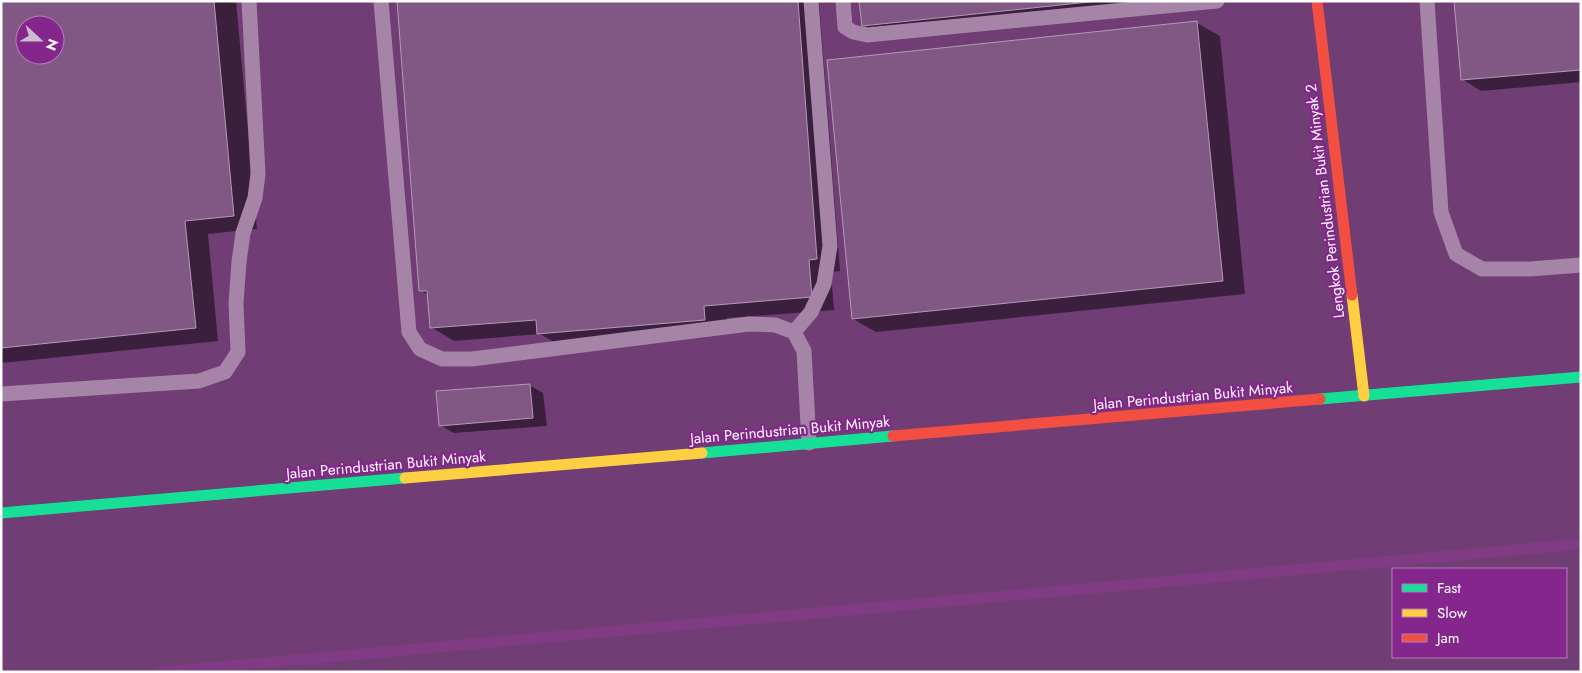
<svg xmlns="http://www.w3.org/2000/svg" width="1582" height="673" viewBox="0 0 1582 673" font-family="Jost,sans-serif">
<style>
.shadow{fill:#0007;fill-rule:evenodd}
.lines{fill:none;stroke-linecap:round;stroke-linejoin:round}
.stream{stroke:#7f3c84;stroke-width:11}
.building{fill:#815884;stroke:#b598b7;fill-rule:evenodd}
.lane{stroke:#a684a8;stroke-width:15}
.fast{stroke:#16e098;stroke-width:11}
.slow{stroke:#ffcf43;stroke-width:11}
.jam{stroke:#f24e42;stroke-width:11}
.labels{text-anchor:middle;dominant-baseline:central;stroke-width:4.5;stroke-linejoin:round;paint-order:stroke}
.street-label{font-size:15px;fill:#fff;stroke:#84268b}
</style>
<rect width="100%" height="100%" fill="#703d74"/>
<g class="shadow">
<path d="M1,1H236L257,229L208,234L218,341L1,363ZM25,25H55V55H25Z"/>
<polygon points="398,1 819,1 840,271 831,272 834,310 727,318 728,333 561,346 540,334 454,341 431,327 428,295 420,290"/>
<polygon points="860,1 1203,1 886,38 863,25"/>
<polygon points="1581,1 1581,82 1481,91 1462,79"/>
<polygon points="1197,23 1220,36 1245,294 876,332 853,319"/>
<polygon points="529,385 543,393 547,426 454,433 440,425"/>
</g>
<g class="lines">
<polyline class="stream" points="162,672 1581,544"/>
</g>
<g class="building">
<path d="M1,1H214L234,216L185,221L196,328L1,348ZM25,25H55V55H25Z"/>
<polygon points="397,1 798,1 817,259 809,260 812,297 704,306 705,320 537,334 536,320 430,328 427,291 419,291"/>
<polygon points="859,1 1098,1 862,26"/>
<polygon points="1454,1 1581,1 1581,70 1461,80"/>
<polygon points="1197,21 1223,281 852,319 827,60"/>
<polygon points="530,384 533,418 439,426 436,391"/>
</g>
<g class="lines">
<g class="lane">
<polyline points="381,1 409,332 420,349 442,359 472,359 749,324 775,325 794,332 804,351 809,443"/>
<polyline points="843,1 845,27 853,32 867,35 1217,1"/>
<polyline points="1427,1 1441,212 1456,254 1482,269 1530,269 1581,265"/>
<polyline points="794,332 811,312 824,284 830,246 811,1"/>
<polyline points="1,394 199,381 225,372 238,352 236,303 239,262 243,233 255,198 258,174 249,1"/>
</g>
<g class="fast">
<polyline points="1320,399 1581,377"/>
<polyline points="702,453 893,436"/>
<polyline points="1,513 405,478"/>
</g>
<g class="slow">
<polyline points="1352,295 1364,396"/>
<polyline points="405,478 702,453"/>
</g>
<g class="jam">
<polyline points="1317,1 1352,295"/>
<polyline points="893,436 1320,399"/>
</g>
</g>
<g class="labels">
<g class="street-label">
<text transform="translate(1325 201) rotate(-97)">Lengkok Perindustrian Bukit Minyak 2</text>
<text transform="translate(1193 396) rotate(-5)">Jalan Perindustrian Bukit Minyak</text>
<text transform="translate(790 430) rotate(-5)">Jalan Perindustrian Bukit Minyak</text>
<text transform="translate(386 465) rotate(-5)">Jalan Perindustrian Bukit Minyak</text>
</g>
</g>
<rect width="1582" height="673" fill="none" stroke="#ffffff" stroke-width="5"/>
<rect x="1392" y="568" width="175" height="90" fill="#84268b" stroke="#b57db9"/>
<rect x="1402" y="584" width="25" height="8" fill="#16e098" stroke="#b57db9"/>
<text x="1437" y="593" font-size="15" fill="#ffffff">Fast</text>
<rect x="1402" y="609" width="25" height="8" fill="#ffcf43" stroke="#b57db9"/>
<text x="1437" y="618" font-size="15" fill="#ffffff">Slow</text>
<rect x="1402" y="634" width="25" height="8" fill="#f24e42" stroke="#b57db9"/>
<text x="1437" y="643" font-size="15" fill="#ffffff">Jam</text>
<g transform="translate(40 40) rotate(111)"><circle r="24" fill="#84268b" stroke="#b57db9"/>
<path d="M0-4L9 19L0 12L-9 19Z" fill="#cdbbce"/>
<text y="-8" font-size="14" font-weight="bold" text-anchor="middle" fill="#ffffff">N</text>
</g>
</svg>
